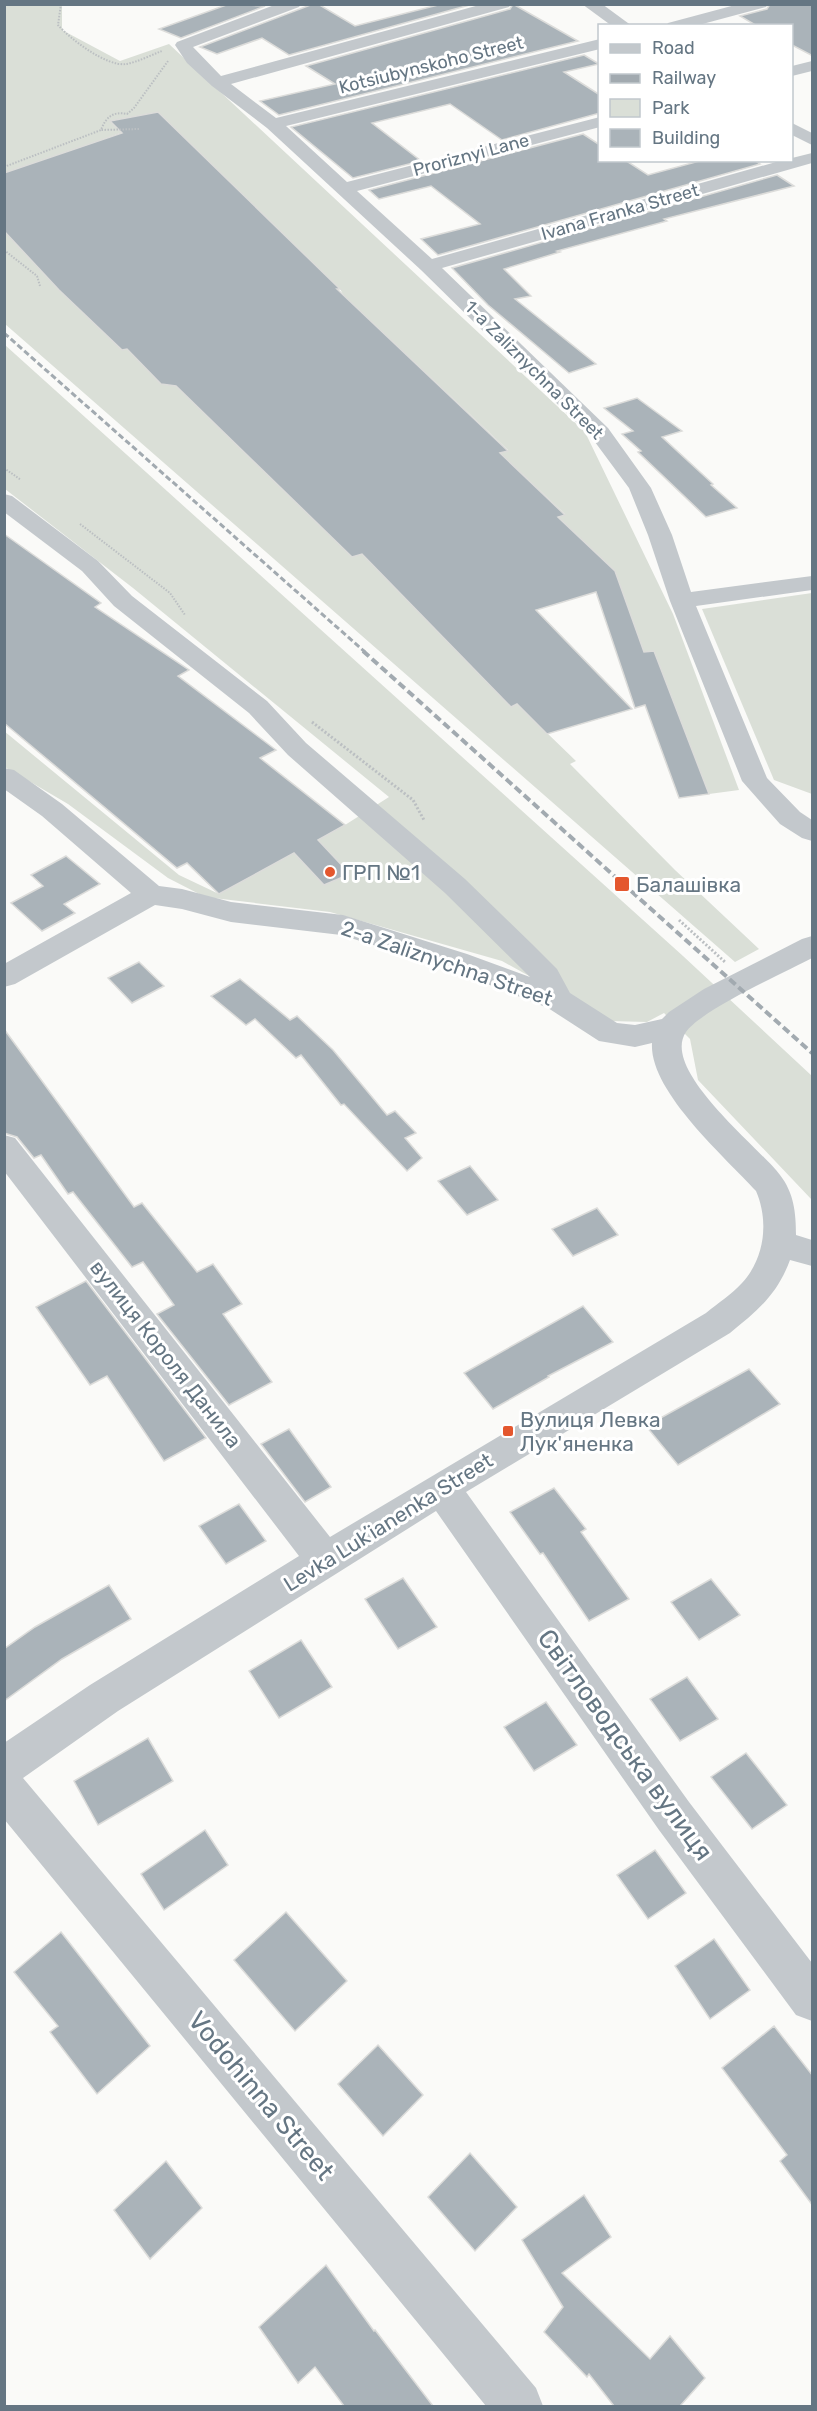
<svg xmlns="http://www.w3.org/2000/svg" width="817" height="2411" viewBox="0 0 817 2411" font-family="Rubik,sans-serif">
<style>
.green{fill:#dadfd7}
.building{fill:#aab3b9;stroke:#dcdcda;stroke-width:1.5}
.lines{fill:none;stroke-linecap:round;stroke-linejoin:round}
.path-far1{stroke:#bbbfc2;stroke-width:2;stroke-dasharray:1.5 1.5;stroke-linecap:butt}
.path{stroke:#bbbfc2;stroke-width:3;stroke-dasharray:2 2;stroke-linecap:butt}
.minor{fill:#c3c8cc;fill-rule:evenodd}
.rail-far1{stroke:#a2aab0;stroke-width:3;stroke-dasharray:6 3;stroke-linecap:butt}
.rail{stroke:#a2aab0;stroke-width:4;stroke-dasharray:8 4;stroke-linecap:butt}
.poi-dot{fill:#e4572e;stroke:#fff;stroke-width:2}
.labels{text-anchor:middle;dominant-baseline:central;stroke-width:6;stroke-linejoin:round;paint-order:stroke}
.far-street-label{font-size:18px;fill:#657683;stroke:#fff}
.poi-label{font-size:21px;fill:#657683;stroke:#fff;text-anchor:start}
.street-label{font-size:21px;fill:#657683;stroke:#fff}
.near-street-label{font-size:26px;fill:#657683;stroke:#fff}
</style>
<rect width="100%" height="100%" fill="#fafaf8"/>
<g class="green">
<polygon points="9,4 62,5 62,30 120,61 169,44 585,432 673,614 739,790 709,794 654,651 644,652 615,571 558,517 565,514 500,453 508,450 344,296 340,289 158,112 111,121 123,132 5,175 5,6"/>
<polygon points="4,220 7,234 59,290 122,350 127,349 161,384 176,386 352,557 362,554 511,707 517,704 576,761 570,764 675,870 759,949 735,962 5,324"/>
<polygon points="5,345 683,956 812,1076 812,1200 698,1080 690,1039 664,1013 647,1022 610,1021 502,961 330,912 205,897 168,878 68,804 5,767 4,731 179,875 219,894 345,825 389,797 133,588 5,489"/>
<polygon points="812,593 812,794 774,780 702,609"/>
</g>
<g class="building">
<polygon points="229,4 265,6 181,38 159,29"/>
<polygon points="313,4 318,4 355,26 442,4 473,4 289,55 262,38 217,54 200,47"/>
<polygon points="513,4 578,41 279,115 260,101 335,84 306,66 510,9"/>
<polygon points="770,4 813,4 813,56 792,45 792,26 757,26 740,16 767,9"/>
<polygon points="584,55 599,64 564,72 600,95 600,113 502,140 450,104 372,123 421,161 353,178 291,127"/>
<polygon points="158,112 340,289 337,289 508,451 500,453 565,515 558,517 615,571 644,652 654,651 709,794 679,798 645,705 635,708 596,592 536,610 632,709 547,734 517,704 511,707 362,554 352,557 176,386 161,384 127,349 122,350 59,290 4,231 4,173 122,133 110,121"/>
<polygon points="583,134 600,145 600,160 625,160 648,175 703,160 754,160 760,164 438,255 421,239 480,224 431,186 379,199 369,190"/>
<polygon points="777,175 794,186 664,219 667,221 557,251 560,252 504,269 531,296 515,299 596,364 569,373 488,305 452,268"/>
<polygon points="637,398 682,431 662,437 713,484 711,485 737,508 706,517 638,452 641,451 622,434 633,431 604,408"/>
<polygon points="4,534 101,603 95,607 189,670 178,676 276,750 260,758 345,825 318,840 350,874 324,885 294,853 219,894 187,863 177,868 4,723"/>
<polygon points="66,856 100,884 64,904 75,913 42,931 11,903 43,886 31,875"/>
<polygon points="139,962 164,986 132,1003 108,978"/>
<polygon points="240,979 290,1020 297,1016 333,1050 387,1115 395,1111 416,1133 405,1138 422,1158 407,1171 344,1104 341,1105 301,1055 296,1058 255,1019 246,1025 211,996"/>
<polygon points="4,1029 134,1207 142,1203 197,1272 213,1264 242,1304 223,1314 272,1382 229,1405 157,1314 174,1305 143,1262 132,1267 73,1192 68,1194 41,1155 34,1158 17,1137 4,1133"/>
<polygon points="470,1166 498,1200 467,1215 438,1181"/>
<polygon points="597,1208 618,1235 573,1256 552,1229"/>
<polygon points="86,1281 206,1438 164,1461 107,1376 90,1385 36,1307"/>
<polygon points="583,1306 613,1342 548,1376 549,1377 493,1409 464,1373"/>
<polygon points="749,1369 780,1404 678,1465 646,1426"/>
<polygon points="289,1429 331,1487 305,1502 261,1444"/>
<polygon points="554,1488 586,1529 581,1532 629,1599 589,1621 543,1553 540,1554 510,1512"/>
<polygon points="239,1504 266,1541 226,1564 199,1526"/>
<polygon points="403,1578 437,1627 398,1649 365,1599"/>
<polygon points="711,1579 740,1615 699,1640 671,1602"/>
<polygon points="109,1585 131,1619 62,1659 4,1701 4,1649 35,1627"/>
<polygon points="301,1640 332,1687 279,1718 249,1671"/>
<polygon points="687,1677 718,1719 680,1741 650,1699"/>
<polygon points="546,1702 577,1745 534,1771 504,1727"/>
<polygon points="148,1738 173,1781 98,1825 74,1781"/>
<polygon points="746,1753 787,1805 752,1829 711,1777"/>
<polygon points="205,1830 228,1865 164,1910 141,1874"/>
<polygon points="655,1850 686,1893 648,1919 617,1875"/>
<polygon points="286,1912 347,1981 295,2031 234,1960"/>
<polygon points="61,1932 150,2046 97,2094 50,2032 58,2026 14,1972"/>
<polygon points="714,1939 750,1990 710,2019 675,1966"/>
<polygon points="774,2026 813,2076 813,2206 780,2161 787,2155 722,2068"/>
<polygon points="378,2045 423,2095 383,2136 338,2084"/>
<polygon points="470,2153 517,2207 475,2251 428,2197"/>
<polygon points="166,2161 202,2208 150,2259 114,2210"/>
<polygon points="584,2195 611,2237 562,2273 650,2359 670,2336 705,2378 680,2406 614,2406 589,2374 587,2377 544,2332 563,2307 522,2240"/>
<polygon points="326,2265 374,2331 375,2330 433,2406 344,2406 315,2367 298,2383 259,2327"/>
</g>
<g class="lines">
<g class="path-far1">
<path d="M61,4L58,25C70,39 107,67 126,64C138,62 151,55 162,51"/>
<path d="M139,129L101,130C106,117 113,111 127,114L134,108L168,61"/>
<polyline points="4,167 101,130"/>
<polyline points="4,250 37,276 40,286"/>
<polyline points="4,468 21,480"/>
<polyline points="80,524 170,593 185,615"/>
</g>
<g class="path">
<polyline points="312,722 413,800 424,820"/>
<polyline points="679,920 725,962"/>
</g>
<g class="minor">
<polygon points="277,4 301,4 299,7 193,47 221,76 483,4 511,4 509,7 231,84 276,118 600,39 600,49 286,126 347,182 600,117 600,127 357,191 432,259 783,160 792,160 792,158 812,153 812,163 442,268 608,428 651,488 672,535 691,592 812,576 812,590 696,606 767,778 800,812 812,820 812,841 802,838 780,824 742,781 670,601 648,535 629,488 592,438 421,270 267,128 212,86 187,63 175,45 177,42"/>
<polygon points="582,4 602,4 632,26 612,26"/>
<polygon points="739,4 768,4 766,7 695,26 666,26 668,23"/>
<polygon points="812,61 812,71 792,76 792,66"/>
<polygon points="792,123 812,133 812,145 792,135"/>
<path d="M4,494L12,496L98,561L132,596L267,701L306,743L465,879L532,944L557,969L570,993L617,1023L635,1025L662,1019L669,1012L704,989L802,939L812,936V958C786,972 701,1010 686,1032C660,1070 759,1147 780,1175C794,1193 796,1213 796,1235L812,1240V1266L790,1260C777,1295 758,1310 730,1333L466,1492L689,1802L812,1963V2021L796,2015L659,1830L436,1511L118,1711L23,1778L536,2388L543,2406H486L4,1819V1743L90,1685L299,1556L4,1171V1135L15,1138L330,1537L706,1313C718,1303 732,1294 742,1283C765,1258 769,1221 756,1191C725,1157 649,1091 652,1043L635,1047L599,1041L548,1008L447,968L341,935L231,922L182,909L155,905L15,984L4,987V964L131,893L42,816L4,789V768L14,770L62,804L159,886L182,889L231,902L343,915L467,954L530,977L445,893L288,755L249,713L114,606L82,571L4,512Z"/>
</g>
<polyline class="rail-far1" points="4,333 365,652"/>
<polyline class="rail" points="363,651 812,1053"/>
</g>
<g class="poi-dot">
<circle cx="330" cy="872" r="6"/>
<rect x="614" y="876" width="16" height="16" rx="3"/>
<rect x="502" y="1425" width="12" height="12" rx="3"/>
</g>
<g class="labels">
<g class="far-street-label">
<text transform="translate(431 65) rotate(-14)">Kotsiubynskoho Street</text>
<text transform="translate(471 155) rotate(-15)">Proriznyi Lane</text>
<text transform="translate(620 212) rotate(-16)">Ivana Franka Street</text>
<text transform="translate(534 370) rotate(45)">1-a Zaliznychna Street</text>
</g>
<g class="poi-label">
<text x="342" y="872">ГРП №1</text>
<text x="636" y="884">Балашівка</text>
<text x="520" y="1419">Вулиця Левка<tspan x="520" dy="24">Лук'яненка</tspan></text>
</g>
<g class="street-label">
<text transform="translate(447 963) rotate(19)">2-a Zaliznychna Street</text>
<text transform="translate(166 1354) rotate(52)">вулиця Короля Данила</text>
<text transform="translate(388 1522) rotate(-32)">Levka Lukʼianenka Street</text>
</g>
<g class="near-street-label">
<text transform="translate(625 1745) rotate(54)">Світловодська вулиця</text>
<text transform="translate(261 2096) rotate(50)">Vodohinna Street</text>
</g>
</g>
<rect width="817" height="2411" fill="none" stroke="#657683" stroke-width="12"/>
<rect x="598" y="24" width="195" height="138" fill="#ffffff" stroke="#c1c8cd" stroke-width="1.5"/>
<rect x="610" y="44" width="30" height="9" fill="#c3c8cc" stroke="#c1c8cd" stroke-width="1.5"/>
<text x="652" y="54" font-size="18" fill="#657683">Road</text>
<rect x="610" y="74" width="30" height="9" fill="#a2aab0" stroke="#c1c8cd" stroke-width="1.5"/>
<text x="652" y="84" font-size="18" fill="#657683">Railway</text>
<rect x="610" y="99" width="30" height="18" fill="#dadfd7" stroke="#c1c8cd" stroke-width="1.5"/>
<text x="652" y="114" font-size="18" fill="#657683">Park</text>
<rect x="610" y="129" width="30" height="18" fill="#aab3b9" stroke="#c1c8cd" stroke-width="1.5"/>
<text x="652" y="144" font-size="18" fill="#657683">Building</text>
</svg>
